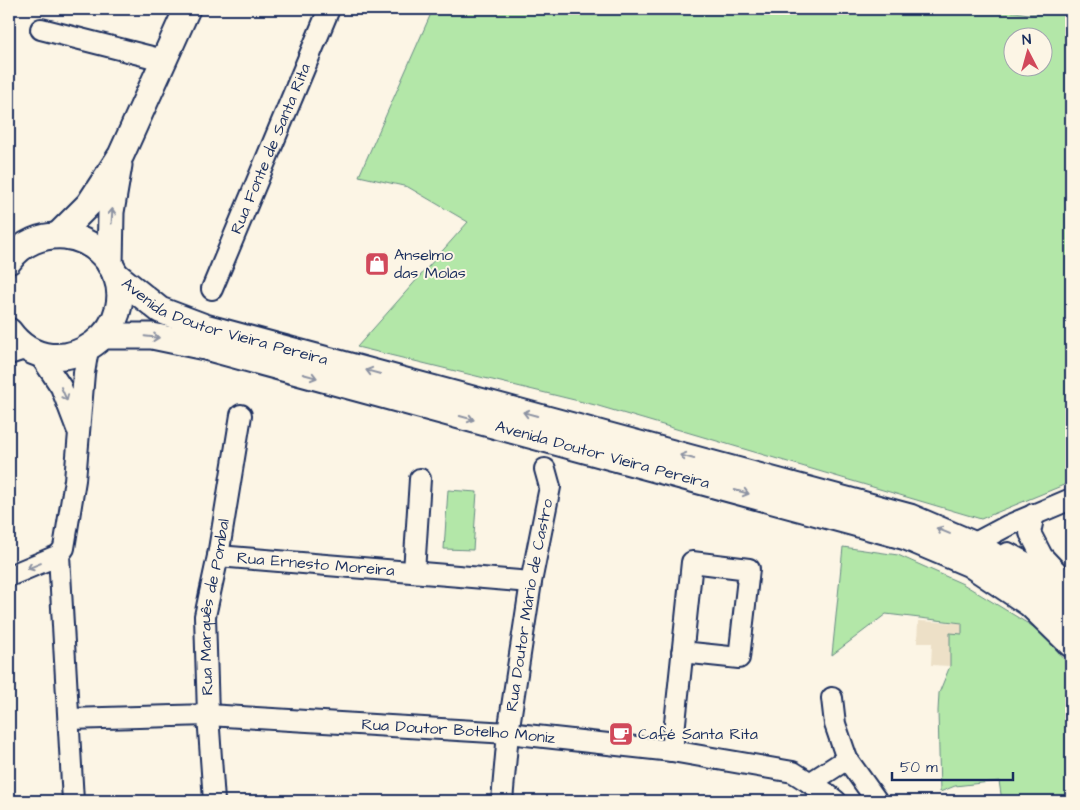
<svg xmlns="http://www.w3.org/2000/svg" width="1080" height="810" viewBox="0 0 1080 810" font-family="'Architects Daughter',sans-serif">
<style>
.built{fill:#ede0c7}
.green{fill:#b3e7a8;stroke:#678b83;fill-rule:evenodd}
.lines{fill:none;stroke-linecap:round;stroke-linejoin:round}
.minor-casing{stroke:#1b2f5e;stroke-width:24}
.major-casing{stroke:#1b2f5e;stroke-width:29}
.minor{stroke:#fcf5e5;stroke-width:20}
.major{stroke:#fcf5e5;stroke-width:25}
.oneway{stroke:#8c92a2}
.labels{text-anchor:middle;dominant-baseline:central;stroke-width:4;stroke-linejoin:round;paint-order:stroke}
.street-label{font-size:16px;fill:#1b2f5e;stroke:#fcf5e5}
.poi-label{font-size:16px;fill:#1b2f5e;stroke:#fcf5e5;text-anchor:start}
</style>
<rect width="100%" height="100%" fill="#fcf5e5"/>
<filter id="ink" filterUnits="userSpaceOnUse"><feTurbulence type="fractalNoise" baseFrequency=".02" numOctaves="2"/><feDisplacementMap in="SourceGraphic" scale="10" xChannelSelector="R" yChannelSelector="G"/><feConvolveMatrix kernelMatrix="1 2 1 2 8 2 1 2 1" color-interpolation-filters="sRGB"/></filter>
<g filter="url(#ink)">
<polygon class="built" points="918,621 962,623 962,634 950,634 950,666 931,665 932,643 917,643"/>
<g class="green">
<path d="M433,9H993L1029,14L1071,12V421L1067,426L1071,432V482L981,519L595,405L357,347L468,222L408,187L359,176ZM1012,38H1042V68H1012Z"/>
<polygon points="448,490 477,492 473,550 444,549"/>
<polygon points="843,547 898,555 963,584 1040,631 1071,667 1071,801 1002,801 999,781 955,786 940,792 938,711 939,693 950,666 950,633 962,634 962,623 886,614 832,655"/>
</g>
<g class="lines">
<defs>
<g id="minor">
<polyline points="41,29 163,60"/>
<path id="s1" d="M212,289L329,9"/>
<polyline points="9,354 27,348"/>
<polyline points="39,354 61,387 77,429"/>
<polyline points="1034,514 1030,533 1042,556 1058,573"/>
<polyline points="973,544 1007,526 1071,499"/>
<polyline points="1008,553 1071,587"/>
<path id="s2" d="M218,556L531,582"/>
<polyline points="414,572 420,479"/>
<polyline points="9,576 59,555"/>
<polyline points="832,698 835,724 847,759 877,801"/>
<path id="s3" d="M69,719L208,715L508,733L672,751L793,772L826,793L836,801"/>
<polyline points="672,751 692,562 749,569 739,658 682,652"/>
<polyline points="810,783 847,759"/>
<polyline points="73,801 59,555 64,548 75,480 84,373 88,349"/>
<path id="s4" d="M214,801L208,715L205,616L218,556L241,415"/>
<path id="s5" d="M502,801L508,733L531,582L550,487L545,469"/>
</g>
<g id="major">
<polyline points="58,235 89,204 121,155 187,9"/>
<path d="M9,261C21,243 43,234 65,236C82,238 97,247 107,260C155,324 56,396 9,331"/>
<polyline points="110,265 111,212 119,165"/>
<path id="s6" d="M115,274L160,310L205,327L910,517L980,547L1043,587L1071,614"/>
<path id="s7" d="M103,336H152L205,347L906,537L970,564L1030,604L1071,644"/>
</g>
</defs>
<use href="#minor" class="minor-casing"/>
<use href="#major" class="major-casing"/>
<use href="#minor" class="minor"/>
<use href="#major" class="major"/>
</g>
<defs><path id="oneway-shaft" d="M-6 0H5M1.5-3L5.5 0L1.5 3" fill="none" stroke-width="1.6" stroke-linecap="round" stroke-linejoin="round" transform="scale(1.25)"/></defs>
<g class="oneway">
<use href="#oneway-shaft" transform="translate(112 216) rotate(-87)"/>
<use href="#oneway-shaft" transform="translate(152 337) rotate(6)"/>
<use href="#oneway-shaft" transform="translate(373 372) rotate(-165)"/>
<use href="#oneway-shaft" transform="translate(310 376) rotate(15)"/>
<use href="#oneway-shaft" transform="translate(64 394) rotate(66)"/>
<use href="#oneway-shaft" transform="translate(530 414) rotate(-165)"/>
<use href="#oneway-shaft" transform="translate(467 418) rotate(15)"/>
<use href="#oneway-shaft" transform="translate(687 457) rotate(-165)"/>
<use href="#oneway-shaft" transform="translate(742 492) rotate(15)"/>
<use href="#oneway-shaft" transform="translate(943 531) rotate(-157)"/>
<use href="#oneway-shaft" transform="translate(34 566) rotate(158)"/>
</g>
</g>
<defs>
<symbol id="shop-square" viewBox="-11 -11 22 22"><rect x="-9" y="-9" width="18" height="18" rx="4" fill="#d1495b" stroke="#fcf5e5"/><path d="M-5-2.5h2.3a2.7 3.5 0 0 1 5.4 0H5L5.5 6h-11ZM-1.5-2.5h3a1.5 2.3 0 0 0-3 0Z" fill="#fff"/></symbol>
<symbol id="cafe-square" viewBox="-11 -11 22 22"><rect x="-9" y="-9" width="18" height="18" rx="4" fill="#d1495b" stroke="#fcf5e5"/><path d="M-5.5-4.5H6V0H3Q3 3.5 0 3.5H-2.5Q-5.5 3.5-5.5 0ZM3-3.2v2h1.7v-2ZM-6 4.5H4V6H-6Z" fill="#fff"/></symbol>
</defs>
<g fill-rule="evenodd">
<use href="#shop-square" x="363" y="250" width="28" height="28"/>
<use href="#cafe-square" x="607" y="720" width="28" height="28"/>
</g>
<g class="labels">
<g class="street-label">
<text stroke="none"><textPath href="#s1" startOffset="152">Rua Fonte de Santa Rita</textPath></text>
<text stroke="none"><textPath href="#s6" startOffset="122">Avenida Doutor Vieira Pereira</textPath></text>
<text stroke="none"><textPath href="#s7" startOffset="515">Avenida Doutor Vieira Pereira</textPath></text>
<text stroke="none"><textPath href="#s2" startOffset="98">Rua Ernesto Moreira</textPath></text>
<text stroke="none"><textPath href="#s5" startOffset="198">Rua Doutor Mário de Castro</textPath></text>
<text stroke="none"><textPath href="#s4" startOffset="195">Rua Marquês de Pombal</textPath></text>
<text stroke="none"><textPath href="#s3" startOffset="390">Rua Doutor Botelho Moniz</textPath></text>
</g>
<g class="poi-label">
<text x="394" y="255">Anselmo<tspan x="394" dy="18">das Molas</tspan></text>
<text x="638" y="734">Café Santa Rita</text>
</g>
</g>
<rect width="1080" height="810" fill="none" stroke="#fcf5e5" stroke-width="30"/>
<rect x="15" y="15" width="1050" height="780" fill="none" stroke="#1b2f5e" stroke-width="2" filter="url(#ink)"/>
<g transform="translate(1028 52) rotate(354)"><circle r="24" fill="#fcf5e5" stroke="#a2a6af"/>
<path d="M0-4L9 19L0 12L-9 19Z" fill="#d1495b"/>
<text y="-8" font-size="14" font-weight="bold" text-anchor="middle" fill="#1b2f5e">N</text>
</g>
<path d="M892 772v8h121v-8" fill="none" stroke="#1b2f5e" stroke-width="2.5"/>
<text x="900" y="772" font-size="15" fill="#1b2f5e" stroke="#fcf5e5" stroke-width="4" paint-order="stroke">50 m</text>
</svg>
